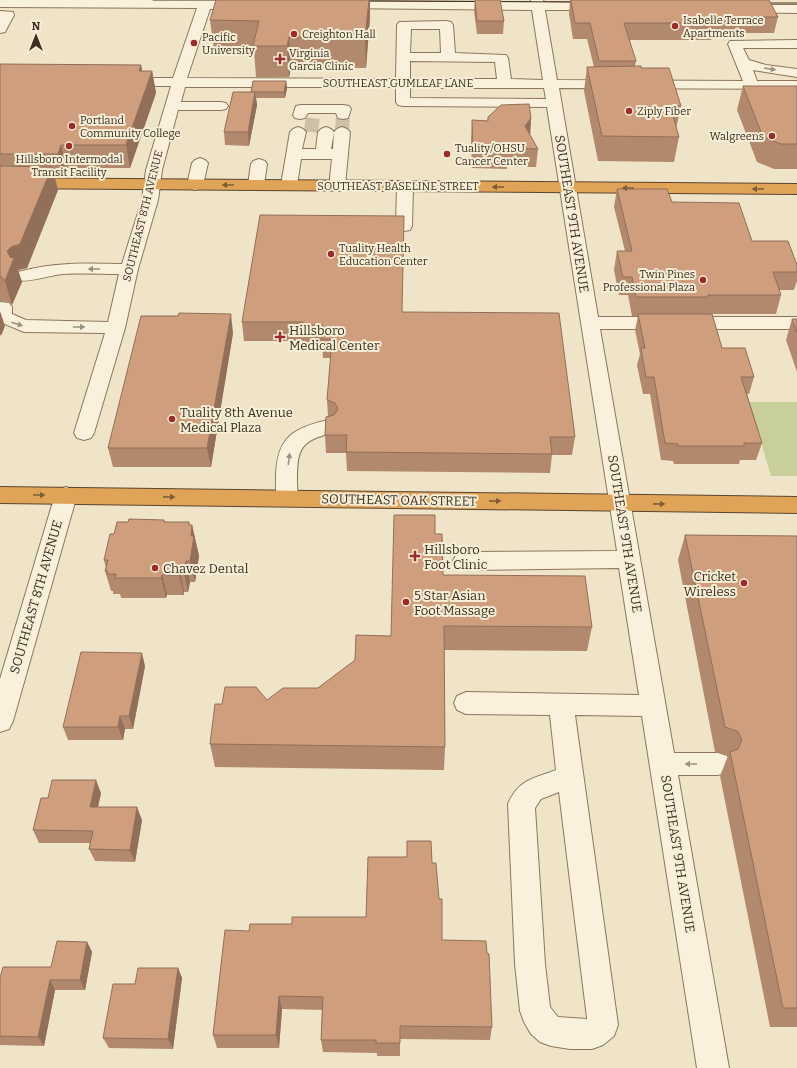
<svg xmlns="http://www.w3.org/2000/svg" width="797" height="1068" viewBox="0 0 797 1068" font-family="Bitter,serif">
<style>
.green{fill:#c9cf9b}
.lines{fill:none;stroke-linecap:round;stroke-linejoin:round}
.minor-tunnel{stroke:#ccc0a6;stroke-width:14;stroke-dasharray:14 7;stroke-linecap:butt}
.minor-casing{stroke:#8d765c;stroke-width:2}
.highway-casing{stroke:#5b4430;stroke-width:2}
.minor{fill:#faf1dc;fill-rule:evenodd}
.highway{fill:#e0a458;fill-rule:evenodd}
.tram{stroke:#3d2e20;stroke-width:1}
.wall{fill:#b2896c}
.shaded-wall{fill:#916f58}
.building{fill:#cf9f7d;stroke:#916f58}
.oneway{fill:#9c907e}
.oneway2{fill:#7e5d36}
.poi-dot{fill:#9e2a2b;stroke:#f7eed8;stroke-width:1.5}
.labels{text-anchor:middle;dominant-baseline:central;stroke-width:4;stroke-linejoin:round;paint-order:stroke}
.far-poi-label{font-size:11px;fill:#3d2e20;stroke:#f7eed8;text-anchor:start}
.far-street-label{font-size:11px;fill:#3d2e20;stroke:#f7eed8}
.street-label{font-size:13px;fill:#3d2e20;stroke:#f7eed8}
.poi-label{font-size:13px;fill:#3d2e20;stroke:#f7eed8;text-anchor:start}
</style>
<rect width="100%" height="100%" fill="#f0e4c8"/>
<polygon class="green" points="749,402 797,402 797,476 771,476"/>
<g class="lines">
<g class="minor-tunnel">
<polyline points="311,132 313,115"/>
<polyline points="342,132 343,115"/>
</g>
<defs>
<g id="minor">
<path d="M0,0H212L250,2L251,5L250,8L245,9H210L187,78L396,79L397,25L399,22L446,21L451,22L453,25L455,53L506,55L508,58L511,79L543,80L532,10L336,8L335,5L336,2L341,1L531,2V0H543L544,2L604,3L605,6L604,9L599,10H545L557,80L743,81L728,44L730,41L797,40V48H743L749,60L766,65L797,69V77L753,70L757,81H797V89L559,88L598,317H797V329H600L674,753H718L727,756L731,764L727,772L718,775H678L729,1068H697L642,716L575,715L618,1025L614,1036L603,1045L592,1049H570L551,1046L540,1042L531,1034L524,1022L520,1011L515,964L508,804C519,779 533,779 556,770L550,715L466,714L457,710L454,703L457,696L466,692L639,695L619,568L464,570L456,567L453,561L456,555L464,552L617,551L547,107L403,106L398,105L396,102V87H185L181,102H221L226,103L228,106L226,109L221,110H178L162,170L158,200L138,269L125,328L94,433L91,438L84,440L77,438L74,433L105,333L24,332L0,322V302L9,303L12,307V314L26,320L108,322L119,274C101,274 82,273 63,274C50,275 29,283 18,280L15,276L18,272C53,262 86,263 122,264L142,200L146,170L171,86H125L120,85L118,82L120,79L125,78H173L197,8L0,7ZM411,29H440L441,53H410ZM410,61L495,62L497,79H410ZM410,88H544L546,99L410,98ZM559,792L587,1018V1019L558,1017L550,1007L545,964L535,808L541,799Z"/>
<polygon points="743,5 797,5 797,13 738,12 737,9 738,6"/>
<polygon points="0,11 13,12 14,15 5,32 0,33"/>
<polygon points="301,105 344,105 349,106 351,109 348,118 343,119 338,118 336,113 308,113 305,118 300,119 295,118 293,115 296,106"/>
<polygon points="298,127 303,129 306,132 302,149 316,149 318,132 321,129 326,127 331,129 334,132 331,149 333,149 334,132 337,129 342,127 347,129 350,132 345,186 343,189 337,191 331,189 329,186 332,159 301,159 297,185 295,188 289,190 283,188 281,185 290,132 293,129"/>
<polygon points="200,158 205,160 208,163 203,185 201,188 195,190 189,188 187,185 192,163 195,160"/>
<polygon points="259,159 265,161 267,164 264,185 262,188 256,190 250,188 248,185 251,164 253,161"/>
<polygon points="405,181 411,183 413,186 412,226 410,230 404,231 398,230 396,226 397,186 399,183"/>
<path d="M328,420L335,422L338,427L335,432C301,441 297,446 297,482C297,490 299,496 295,503L287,506L279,503C275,495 276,485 276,476C277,437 293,428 328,420Z"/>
<polygon points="66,487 74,490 77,495 13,721 9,729 0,732 0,679 55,495 58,490"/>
</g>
<g id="highway">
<polygon points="0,178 797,184 797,194 0,188"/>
<polygon points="0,487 797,497 797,513 0,503"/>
</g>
</defs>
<use href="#minor" class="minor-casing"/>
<use href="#highway" class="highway-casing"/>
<use href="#minor" class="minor"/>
<use href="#highway" class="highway"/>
<g class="tram">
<polyline points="153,0 227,0"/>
<polyline points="359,1 581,2"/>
<polyline points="759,3 797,3"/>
</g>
</g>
<g class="wall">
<polygon points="473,0 500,0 504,21 503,34 477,34 474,11 475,0"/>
<polygon points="570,0 769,0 778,17 774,33 740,33 739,37 712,37 711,40 629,40 636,61 635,66 641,68 681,106 676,129 679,137 674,162 598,161 584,91 587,67 594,67 587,39 573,39 569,14"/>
<polygon points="370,17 366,68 291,68 289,77 256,77 254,51 214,51 210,20"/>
<polygon points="0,64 141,65 142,71 152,71 156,93 130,168 67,168 63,177 55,177 58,190 27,268 18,270 22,282 12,305 9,302 0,301"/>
<polygon points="253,81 286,81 287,88 285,98 256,98 257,105 249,146 225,145 224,132 251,92"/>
<polygon points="743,86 797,86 797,169 774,169 757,162 737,110"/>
<polygon points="488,117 531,118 530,135 538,149 536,167 507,167 507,169 472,168 471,139 472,120 487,121"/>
<polygon points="617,189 672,202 752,241 797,265 797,281 794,290 779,290 781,295 776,314 712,314 722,348 754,377 749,394 747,394 762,443 756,460 740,460 739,464 674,464 673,461 661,460 650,394 643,394 637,365 640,354 635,330 638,316 632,316 628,295 619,295 614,270 617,251 625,251 614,207"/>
<polygon points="402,312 575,437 572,455 552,455 550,473 347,471 346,453 326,453 325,435 328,416 327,400 331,358 323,358 322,344 304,344 304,341 244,341 242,322"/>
<polygon points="792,319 797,319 797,372 786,340"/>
<polygon points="233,333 211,467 113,467 108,448"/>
<polygon points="164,520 165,522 192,525 199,556 195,582 190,582 188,592 184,592 184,595 167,595 166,598 121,598 120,594 113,594 113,591 111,591 105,571 106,568 104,560 114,534 128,522"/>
<polygon points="435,534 443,575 592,627 587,651 444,650 445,747 444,770 215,767 210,744 222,704 267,700 318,688 391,636"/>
<polygon points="685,535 797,536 797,1027 770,1027 720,776 728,756 727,755 715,752 678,560"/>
<polygon points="145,666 133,729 125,729 123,740 68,740 63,727"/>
<polygon points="101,793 98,807 142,820 135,862 95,861 89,849 91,843 39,843 33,830 48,798"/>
<polygon points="432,863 442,940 492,1027 490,1040 400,1039 400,1056 377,1056 377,1053 323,1052 321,1040 322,1010 282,1009 279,1048 217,1048 213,1035 292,924 366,917"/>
<polygon points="87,942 92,952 85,990 55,990 44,1046 0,1045 0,978 51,967"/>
<polygon points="178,968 182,978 173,1049 109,1048 103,1038 135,984"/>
</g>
<g class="shaded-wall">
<polygon points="369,0 370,0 370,17 366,68 365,38"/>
<polygon points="289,37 291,68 289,77 287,46"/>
<polygon points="141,65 145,87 139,71"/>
<polygon points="152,71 156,93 130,168 126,145"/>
<polygon points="286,81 287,88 285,98 284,92"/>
<polygon points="255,92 257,105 249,146 248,132"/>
<polygon points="531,118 530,136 525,126"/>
<polygon points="61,145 67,168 63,177 58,154"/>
<polygon points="52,167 58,190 27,268 18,270 22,282 12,305 5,281 7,251"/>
<polygon points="0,311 5,326 1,336 0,334"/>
<polygon points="231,314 233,333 211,467 207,448"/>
<polygon points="189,522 191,533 192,525 199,556 195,582 190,561"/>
<polygon points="186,561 190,582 188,592 184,572"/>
<polygon points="180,571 184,592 184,595 179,575"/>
<polygon points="162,575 167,595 166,598 161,578"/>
<polygon points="142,653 145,666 133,729 129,716"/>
<polygon points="120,716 125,729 123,740 118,727"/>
<polygon points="96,780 101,793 95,820 90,807"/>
<polygon points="137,807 142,820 135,862 130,850"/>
<polygon points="87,942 92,952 85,990 80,980"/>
<polygon points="178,968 182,978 173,1049 168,1039"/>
<polygon points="50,980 55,990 44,1046 38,1037"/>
<polygon points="279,996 282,1009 279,1048 276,1035"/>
</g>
<g class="building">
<polygon points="216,0 369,0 365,38 289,37 287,46 253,46 259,21 210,20"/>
<polygon points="475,0 500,0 504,21 477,21"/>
<polygon points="571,0 769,0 778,17 742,17 743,20 713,20 715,23 624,23 636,61 599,61 590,23 575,23"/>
<polygon points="0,64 141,65 139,71 152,71 126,145 61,145 58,154 0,154"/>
<polygon points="641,66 641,68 669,68 681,106 670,106 679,137 602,136 587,67"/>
<polygon points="253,81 286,81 284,92 251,92"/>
<polygon points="743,86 797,86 797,144 781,144 763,137"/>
<polygon points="233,92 255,92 248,132 224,132"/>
<polygon points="529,104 531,118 525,126 538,149 508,148 508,151 473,150 472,120 488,121 488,117 501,105"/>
<polygon points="0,166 52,167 20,244 11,247 7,251 10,257 14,258 5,281 2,277 0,277"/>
<polygon points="617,189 667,189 672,202 739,203 752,241 788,241 797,265 797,272 773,272 781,295 708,295 708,297 636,297 632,277 623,277 617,251 632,251"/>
<polygon points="260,215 404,216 402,312 559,313 575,437 550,437 552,454 346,452 347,435 325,435 326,417 334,415 338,409 335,403 327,400 332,339 322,339 323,325 303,325 303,322 242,322"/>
<polygon points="179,313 231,314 207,448 108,448 141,316 178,316"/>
<polygon points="638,314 712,314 722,348 745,348 754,377 741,377 762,443 744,443 744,446 678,446 678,444 665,443 654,377 646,377 641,348 645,348"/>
<polygon points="792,319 797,319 797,332"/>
<polygon points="394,515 435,515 435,534 442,534 443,575 585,576 592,627 444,626 445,747 210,744 215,704 222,704 225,687 256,687 267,700 283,688 318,688 355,660 356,635 391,636"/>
<polygon points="129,519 164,520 164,522 189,522 189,525 192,525 191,536 194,536 190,561 186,561 184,572 180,571 179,575 162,575 161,578 115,578 116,574 107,574 108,571 105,571 108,560 104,560 110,534 114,534 117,522 128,522"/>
<polygon points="685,535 797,536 797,1008 783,1008 730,752 738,749 742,739 737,731 725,727"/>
<polygon points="81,652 142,653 129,716 120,716 118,727 63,727"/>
<polygon points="52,780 96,780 90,807 137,807 130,850 89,849 93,831 33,830 41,798 48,798"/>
<polygon points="407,841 431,841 432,863 436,863 439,899 442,899 442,940 486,941 487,953 489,954 492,1027 400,1026 400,1043 376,1043 376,1040 321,1040 323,997 279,996 276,1035 213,1035 225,930 249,931 250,924 292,924 292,917 366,917 368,857 407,857"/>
<polygon points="57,941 87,942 80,980 50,980 38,1037 0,1036 0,978 3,967 51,967"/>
<polygon points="138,968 178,968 168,1039 103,1038 113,984 135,984"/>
</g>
<defs><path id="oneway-solid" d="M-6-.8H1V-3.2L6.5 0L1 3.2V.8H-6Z"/></defs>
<g class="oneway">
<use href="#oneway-solid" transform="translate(770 69) rotate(9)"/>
<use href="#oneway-solid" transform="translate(94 269) rotate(-180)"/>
<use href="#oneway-solid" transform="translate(17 324) rotate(17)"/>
<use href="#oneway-solid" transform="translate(79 327)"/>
<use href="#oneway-solid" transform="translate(289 459) rotate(-83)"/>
<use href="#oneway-solid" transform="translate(691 764) rotate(180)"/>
</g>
<g class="oneway2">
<use href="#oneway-solid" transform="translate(228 185) rotate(-180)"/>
<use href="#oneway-solid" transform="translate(498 187) rotate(-180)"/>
<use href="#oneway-solid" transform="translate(628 188) rotate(-180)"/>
<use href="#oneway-solid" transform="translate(758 189) rotate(-180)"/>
<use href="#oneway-solid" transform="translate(39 495)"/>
<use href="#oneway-solid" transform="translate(169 497) rotate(1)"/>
<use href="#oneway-solid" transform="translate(495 501) rotate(1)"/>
<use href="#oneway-solid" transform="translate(659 504) rotate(1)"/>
</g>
<g class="poi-dot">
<circle cx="675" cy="26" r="4"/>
<circle cx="294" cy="34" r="4"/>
<circle cx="194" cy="43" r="4"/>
<path d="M278 53h4v4h4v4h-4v4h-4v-4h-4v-4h4z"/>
<circle cx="629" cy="111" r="4"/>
<circle cx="72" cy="126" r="4"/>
<circle cx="772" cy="136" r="4"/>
<circle cx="69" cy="146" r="4"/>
<circle cx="447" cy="154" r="4"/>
<circle cx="331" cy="254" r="4"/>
<circle cx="703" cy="280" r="4"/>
<path d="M278 331h4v4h4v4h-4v4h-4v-4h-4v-4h4z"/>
<circle cx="172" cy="419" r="4"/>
<path d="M413 550h4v4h4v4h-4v4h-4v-4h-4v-4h4z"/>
<circle cx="155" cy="568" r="4"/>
<circle cx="744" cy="583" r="4"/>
<circle cx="406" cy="602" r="4"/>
</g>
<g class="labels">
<g class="far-poi-label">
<text x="683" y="20">Isabelle Terrace<tspan x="683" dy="13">Apartments</tspan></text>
<text x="302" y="34">Creighton Hall</text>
<text x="202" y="37">Pacific<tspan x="202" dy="13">University</tspan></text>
<text x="289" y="53">Virginia<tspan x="289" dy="13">Garcia Clinic</tspan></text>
<text x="637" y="111">Ziply Fiber</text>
<text x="80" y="120">Portland<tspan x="80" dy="13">Community College</tspan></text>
<text x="764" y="136" text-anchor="end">Walgreens</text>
<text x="455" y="148">Tuality/OHSU<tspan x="455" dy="13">Cancer Center</tspan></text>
<text x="69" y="159" text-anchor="middle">Hillsboro Intermodal<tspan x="69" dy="13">Transit Facility</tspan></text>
<text x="339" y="248">Tuality Health<tspan x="339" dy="13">Education Center</tspan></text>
<text x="695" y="274" text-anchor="end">Twin Pines<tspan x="695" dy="13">Professional Plaza</tspan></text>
</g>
<g class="far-street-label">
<text x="398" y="83">SOUTHEAST GUMLEAF LANE</text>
<text x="398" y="186">SOUTHEAST BASELINE STREET</text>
<text transform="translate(143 216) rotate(-76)">SOUTHEAST 8TH AVENUE</text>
</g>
<g class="street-label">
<text transform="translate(572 214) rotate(81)">SOUTHEAST 9TH AVENUE</text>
<text transform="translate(399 500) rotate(1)">SOUTHEAST OAK STREET</text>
<text transform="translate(625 534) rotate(81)">SOUTHEAST 9TH AVENUE</text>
<text transform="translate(36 597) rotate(-74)">SOUTHEAST 8TH AVENUE</text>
<text transform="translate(678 854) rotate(81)">SOUTHEAST 9TH AVENUE</text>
</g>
<g class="poi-label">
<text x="289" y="330">Hillsboro<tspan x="289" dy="15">Medical Center</tspan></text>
<text x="180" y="412">Tuality 8th Avenue<tspan x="180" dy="15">Medical Plaza</tspan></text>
<text x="424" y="549">Hillsboro<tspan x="424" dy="15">Foot Clinic</tspan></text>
<text x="163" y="568">Chavez Dental</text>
<text x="736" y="576" text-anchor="end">Cricket<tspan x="736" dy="15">Wireless</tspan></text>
<text x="414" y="595">5 Star Asian<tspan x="414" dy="15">Foot Massage</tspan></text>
</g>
</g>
<g transform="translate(36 36)" stroke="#f7eed8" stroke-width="3" paint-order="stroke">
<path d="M0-3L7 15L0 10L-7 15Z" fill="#3d2e20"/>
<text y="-6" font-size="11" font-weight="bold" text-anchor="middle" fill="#3d2e20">N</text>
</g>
</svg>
